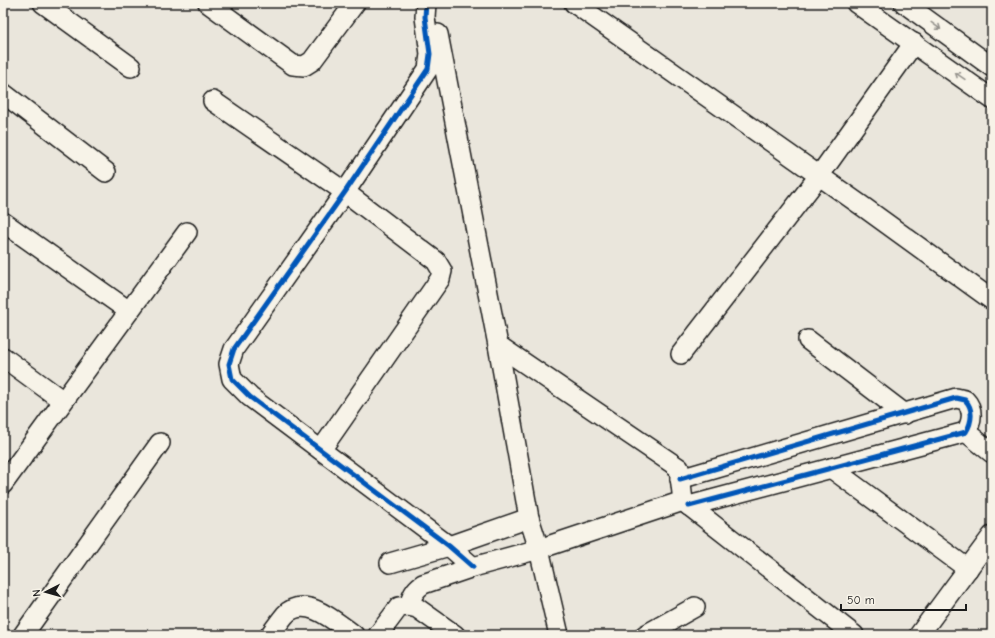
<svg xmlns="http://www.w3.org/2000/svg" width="995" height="638" viewBox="0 0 995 638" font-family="'Comic Neue',sans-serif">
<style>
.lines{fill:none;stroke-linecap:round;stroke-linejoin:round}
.minor-casing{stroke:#1c1c1c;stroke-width:22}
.minor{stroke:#f7f3e8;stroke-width:19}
.cycleway-casing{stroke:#f7f3e8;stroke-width:8}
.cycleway{stroke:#0057b8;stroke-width:5}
.oneway{stroke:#94928c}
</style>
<rect width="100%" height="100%" fill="#eae6dc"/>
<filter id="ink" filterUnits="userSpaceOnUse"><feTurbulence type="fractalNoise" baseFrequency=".025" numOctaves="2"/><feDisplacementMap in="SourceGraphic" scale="8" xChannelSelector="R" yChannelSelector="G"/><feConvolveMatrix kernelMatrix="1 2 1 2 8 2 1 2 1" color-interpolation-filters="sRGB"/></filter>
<g filter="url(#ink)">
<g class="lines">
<defs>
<g id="minor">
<polyline points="43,3 131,67"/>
<polyline points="208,3 293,65 304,66 312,61 355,3"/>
<polyline points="426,3 425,17 430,54 428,69 345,192 234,349 229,364 232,379 250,397 449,546 473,567"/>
<polyline points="574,3 865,208 992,300"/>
<polyline points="856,3 992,99"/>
<polyline points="904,3 992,67"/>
<polyline points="3,93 106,172"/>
<polyline points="213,101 345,192 436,261 442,271 440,279 321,450"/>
<polyline points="3,222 129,311"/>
<polyline points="808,340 905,414"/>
<polyline points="681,354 819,176 914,43"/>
<polyline points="3,357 63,401"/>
<polyline points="966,432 992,453"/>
<polyline points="831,468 968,569"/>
<path d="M680,479L956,398L965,400C974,409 972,422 966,432L689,506"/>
<polyline points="3,484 187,232"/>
<polyline points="683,501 854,635"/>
<polyline points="529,518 539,549 559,635"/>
<polyline points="390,563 449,546 529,518 498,345 438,34"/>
<path d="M409,606C412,596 414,590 423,584L473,567L539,549L683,501L679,468L498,345"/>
<polyline points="23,635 160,443"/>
<path d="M270,635C275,628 280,621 285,615C305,593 337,623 354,635"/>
<polyline points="378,635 399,607 409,606 417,608 455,635"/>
<polyline points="645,635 695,607"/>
<polyline points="919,635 992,536"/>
</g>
</defs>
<use href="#minor" class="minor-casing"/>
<use href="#minor" class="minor"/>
<defs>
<g id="cycleway">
<polyline points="426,3 425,17 430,54 428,69 345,192 234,349 229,364 232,379 250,397 449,546 473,567"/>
<path d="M680,479L956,398L965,400C974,409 972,422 966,432L689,506"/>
</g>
</defs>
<use href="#cycleway" class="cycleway-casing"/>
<use href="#cycleway" class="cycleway"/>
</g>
<defs><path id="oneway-shaft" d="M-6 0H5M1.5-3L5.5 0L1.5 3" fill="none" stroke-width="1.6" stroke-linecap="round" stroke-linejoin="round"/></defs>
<g class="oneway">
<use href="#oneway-shaft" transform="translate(936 26) rotate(36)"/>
<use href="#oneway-shaft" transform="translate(960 76) rotate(-145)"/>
</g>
</g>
<rect width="995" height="638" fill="none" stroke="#f7f3e8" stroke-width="16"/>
<rect x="8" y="8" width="979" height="622" fill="none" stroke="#1c1c1c" stroke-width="1.5" filter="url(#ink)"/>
<g transform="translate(46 592) rotate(264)" stroke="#f7f3e8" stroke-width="3" paint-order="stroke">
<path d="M0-3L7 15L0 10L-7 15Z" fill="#1c1c1c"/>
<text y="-6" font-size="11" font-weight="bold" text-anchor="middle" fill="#1c1c1c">N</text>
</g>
<path d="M841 604v6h125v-6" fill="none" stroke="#1c1c1c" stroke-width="2"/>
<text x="847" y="604" font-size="12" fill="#1c1c1c" stroke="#f7f3e8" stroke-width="3" paint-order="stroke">50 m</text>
</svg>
